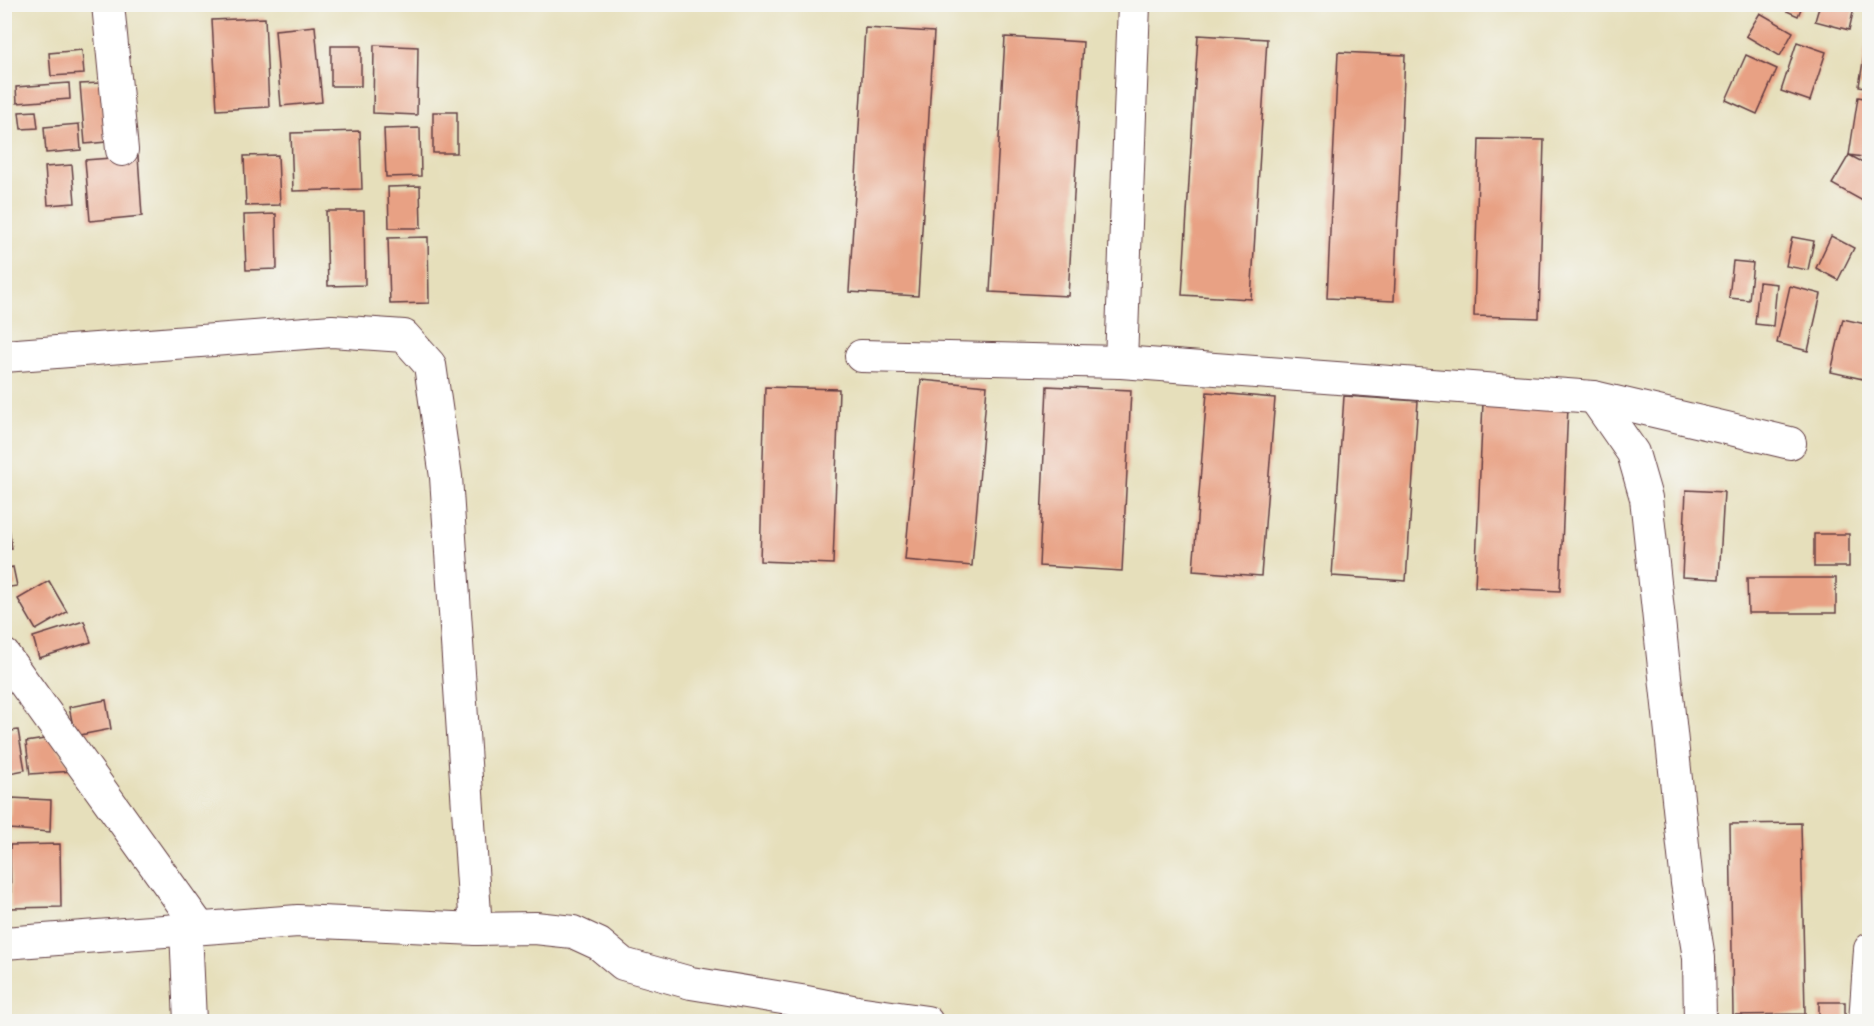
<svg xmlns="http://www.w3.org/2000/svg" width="1874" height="1026" viewBox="0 0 1874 1026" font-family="'IM FELL English',serif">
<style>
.building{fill:#e8a184}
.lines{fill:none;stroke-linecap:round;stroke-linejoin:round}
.minor-casing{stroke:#613c41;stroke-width:34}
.minor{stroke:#fff;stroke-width:32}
</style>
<rect width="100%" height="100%" fill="#f6f6f2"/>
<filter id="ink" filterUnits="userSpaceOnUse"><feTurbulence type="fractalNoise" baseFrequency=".0167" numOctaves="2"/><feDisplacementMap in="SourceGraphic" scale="12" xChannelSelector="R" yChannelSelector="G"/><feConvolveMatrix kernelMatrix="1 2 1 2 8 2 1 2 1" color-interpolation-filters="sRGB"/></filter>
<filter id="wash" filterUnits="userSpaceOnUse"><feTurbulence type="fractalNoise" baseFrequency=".008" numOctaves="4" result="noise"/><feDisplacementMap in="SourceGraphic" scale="24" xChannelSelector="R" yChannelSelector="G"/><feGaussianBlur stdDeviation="1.35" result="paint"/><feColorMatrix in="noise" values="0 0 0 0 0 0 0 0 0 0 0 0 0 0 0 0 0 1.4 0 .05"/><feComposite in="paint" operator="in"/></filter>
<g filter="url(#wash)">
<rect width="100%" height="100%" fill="#e6dfbb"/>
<g id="blocks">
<g class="building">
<polygon points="1771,4 1803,4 1798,16"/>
<polygon points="1820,4 1855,4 1849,30 1815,21"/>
<polygon points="1760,13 1793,32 1780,56 1746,36"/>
<polygon points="265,18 269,107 217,110 212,20"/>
<polygon points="315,26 322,102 281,106 275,30"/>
<polygon points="865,28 934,32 918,296 849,292"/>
<polygon points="1868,32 1870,32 1870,88 1859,86"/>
<polygon points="1198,35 1267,39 1251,299 1182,295"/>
<polygon points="1005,37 1083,42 1068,296 990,292"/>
<polygon points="1797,42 1826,52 1810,101 1781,91"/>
<polygon points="374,45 418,47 417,115 373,113"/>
<rect x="331" y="46" width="30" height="40"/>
<polygon points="82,50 84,74 51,76 49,53"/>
<polygon points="1338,52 1405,55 1394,301 1327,298"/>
<polygon points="1746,55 1777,69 1757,114 1726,100"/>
<polygon points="69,83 70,99 17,103 16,87"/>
<polygon points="101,83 106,142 85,144 80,84"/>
<polygon points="1858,97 1870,99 1870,158 1849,155"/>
<polygon points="36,111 38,128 21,129 19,112"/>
<rect x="433" y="112" width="24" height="41"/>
<polygon points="79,124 81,150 46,153 44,127"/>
<polygon points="420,128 421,176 386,177 384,129"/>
<polygon points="360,131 362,189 293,191 291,133"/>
<polygon points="1479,139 1544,140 1539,318 1474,316"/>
<polygon points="278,155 280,205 246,206 244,156"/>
<polygon points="1849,155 1870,166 1870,205 1832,184"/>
<polygon points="138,156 142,216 90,221 85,160"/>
<polygon points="72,165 75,203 48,205 45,167"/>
<polygon points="420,186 421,228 389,228 388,187"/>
<polygon points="326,211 364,211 365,285 328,286"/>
<polygon points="276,214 277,269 246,270 244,215"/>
<polygon points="1831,236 1854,248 1838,280 1816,268"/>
<polygon points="428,237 429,303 390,304 388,238"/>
<polygon points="1792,237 1814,241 1808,270 1786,266"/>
<polygon points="1733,261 1753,263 1749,300 1729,298"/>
<polygon points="1759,282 1777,284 1773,326 1755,324"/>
<polygon points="1790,286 1821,294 1808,351 1777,343"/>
<polygon points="1843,319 1870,325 1870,349 1863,379 1831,372"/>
<polygon points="921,380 987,386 972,566 905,560"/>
<polygon points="1047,386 1131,390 1122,571 1039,566"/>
<polygon points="765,387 839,389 833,564 760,561"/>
<polygon points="1207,392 1275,398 1261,576 1193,571"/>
<polygon points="1344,396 1418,401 1406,581 1332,576"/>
<polygon points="1483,402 1568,406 1560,591 1475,587"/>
<polygon points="1686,490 1724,492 1719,579 1682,577"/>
<polygon points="4,506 6,506 12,549 4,550"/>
<rect x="1814" y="534" width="35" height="33"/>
<polygon points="13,567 17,586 4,588 4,569"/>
<polygon points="1747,578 1836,578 1836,613 1748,613"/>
<polygon points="49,581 67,612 36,630 18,599"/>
<polygon points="84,621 91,642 39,658 33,637"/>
<polygon points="106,700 111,729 75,736 69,707"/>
<polygon points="18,730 25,770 4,774 4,732"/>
<polygon points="51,738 73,771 30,774 26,742"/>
<polygon points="11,798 51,800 50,832 9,829"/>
<polygon points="1801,823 1805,1014 1733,1015 1730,824"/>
<polygon points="60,844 61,907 11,908 10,845"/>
<rect x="1819" y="1002" width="26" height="20"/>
</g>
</g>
</g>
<g filter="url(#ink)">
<use href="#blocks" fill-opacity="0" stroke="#613c41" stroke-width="1.5"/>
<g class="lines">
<defs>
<g id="minor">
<polyline points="108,4 122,150"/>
<polyline points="4,356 332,331 404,336 430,365 446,477 476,929"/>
<polyline points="861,356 1121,362 1594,397 1790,443"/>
<polyline points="1121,362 1134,4"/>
<polyline points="1594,397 1633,453 1646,498 1687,883 1699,958 1700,1022"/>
<polyline points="4,655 200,928"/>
<polyline points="186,929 190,1022"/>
<polyline points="4,943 298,921 476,929 535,928 573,932 599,944 623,964 691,983 801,1001 857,1012 927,1022"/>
<polyline points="1865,1022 1870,949"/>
</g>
</defs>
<use href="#minor" class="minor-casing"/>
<use href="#minor" class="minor"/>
</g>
</g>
<rect width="1874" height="1026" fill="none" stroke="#f6f6f2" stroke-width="24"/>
</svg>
